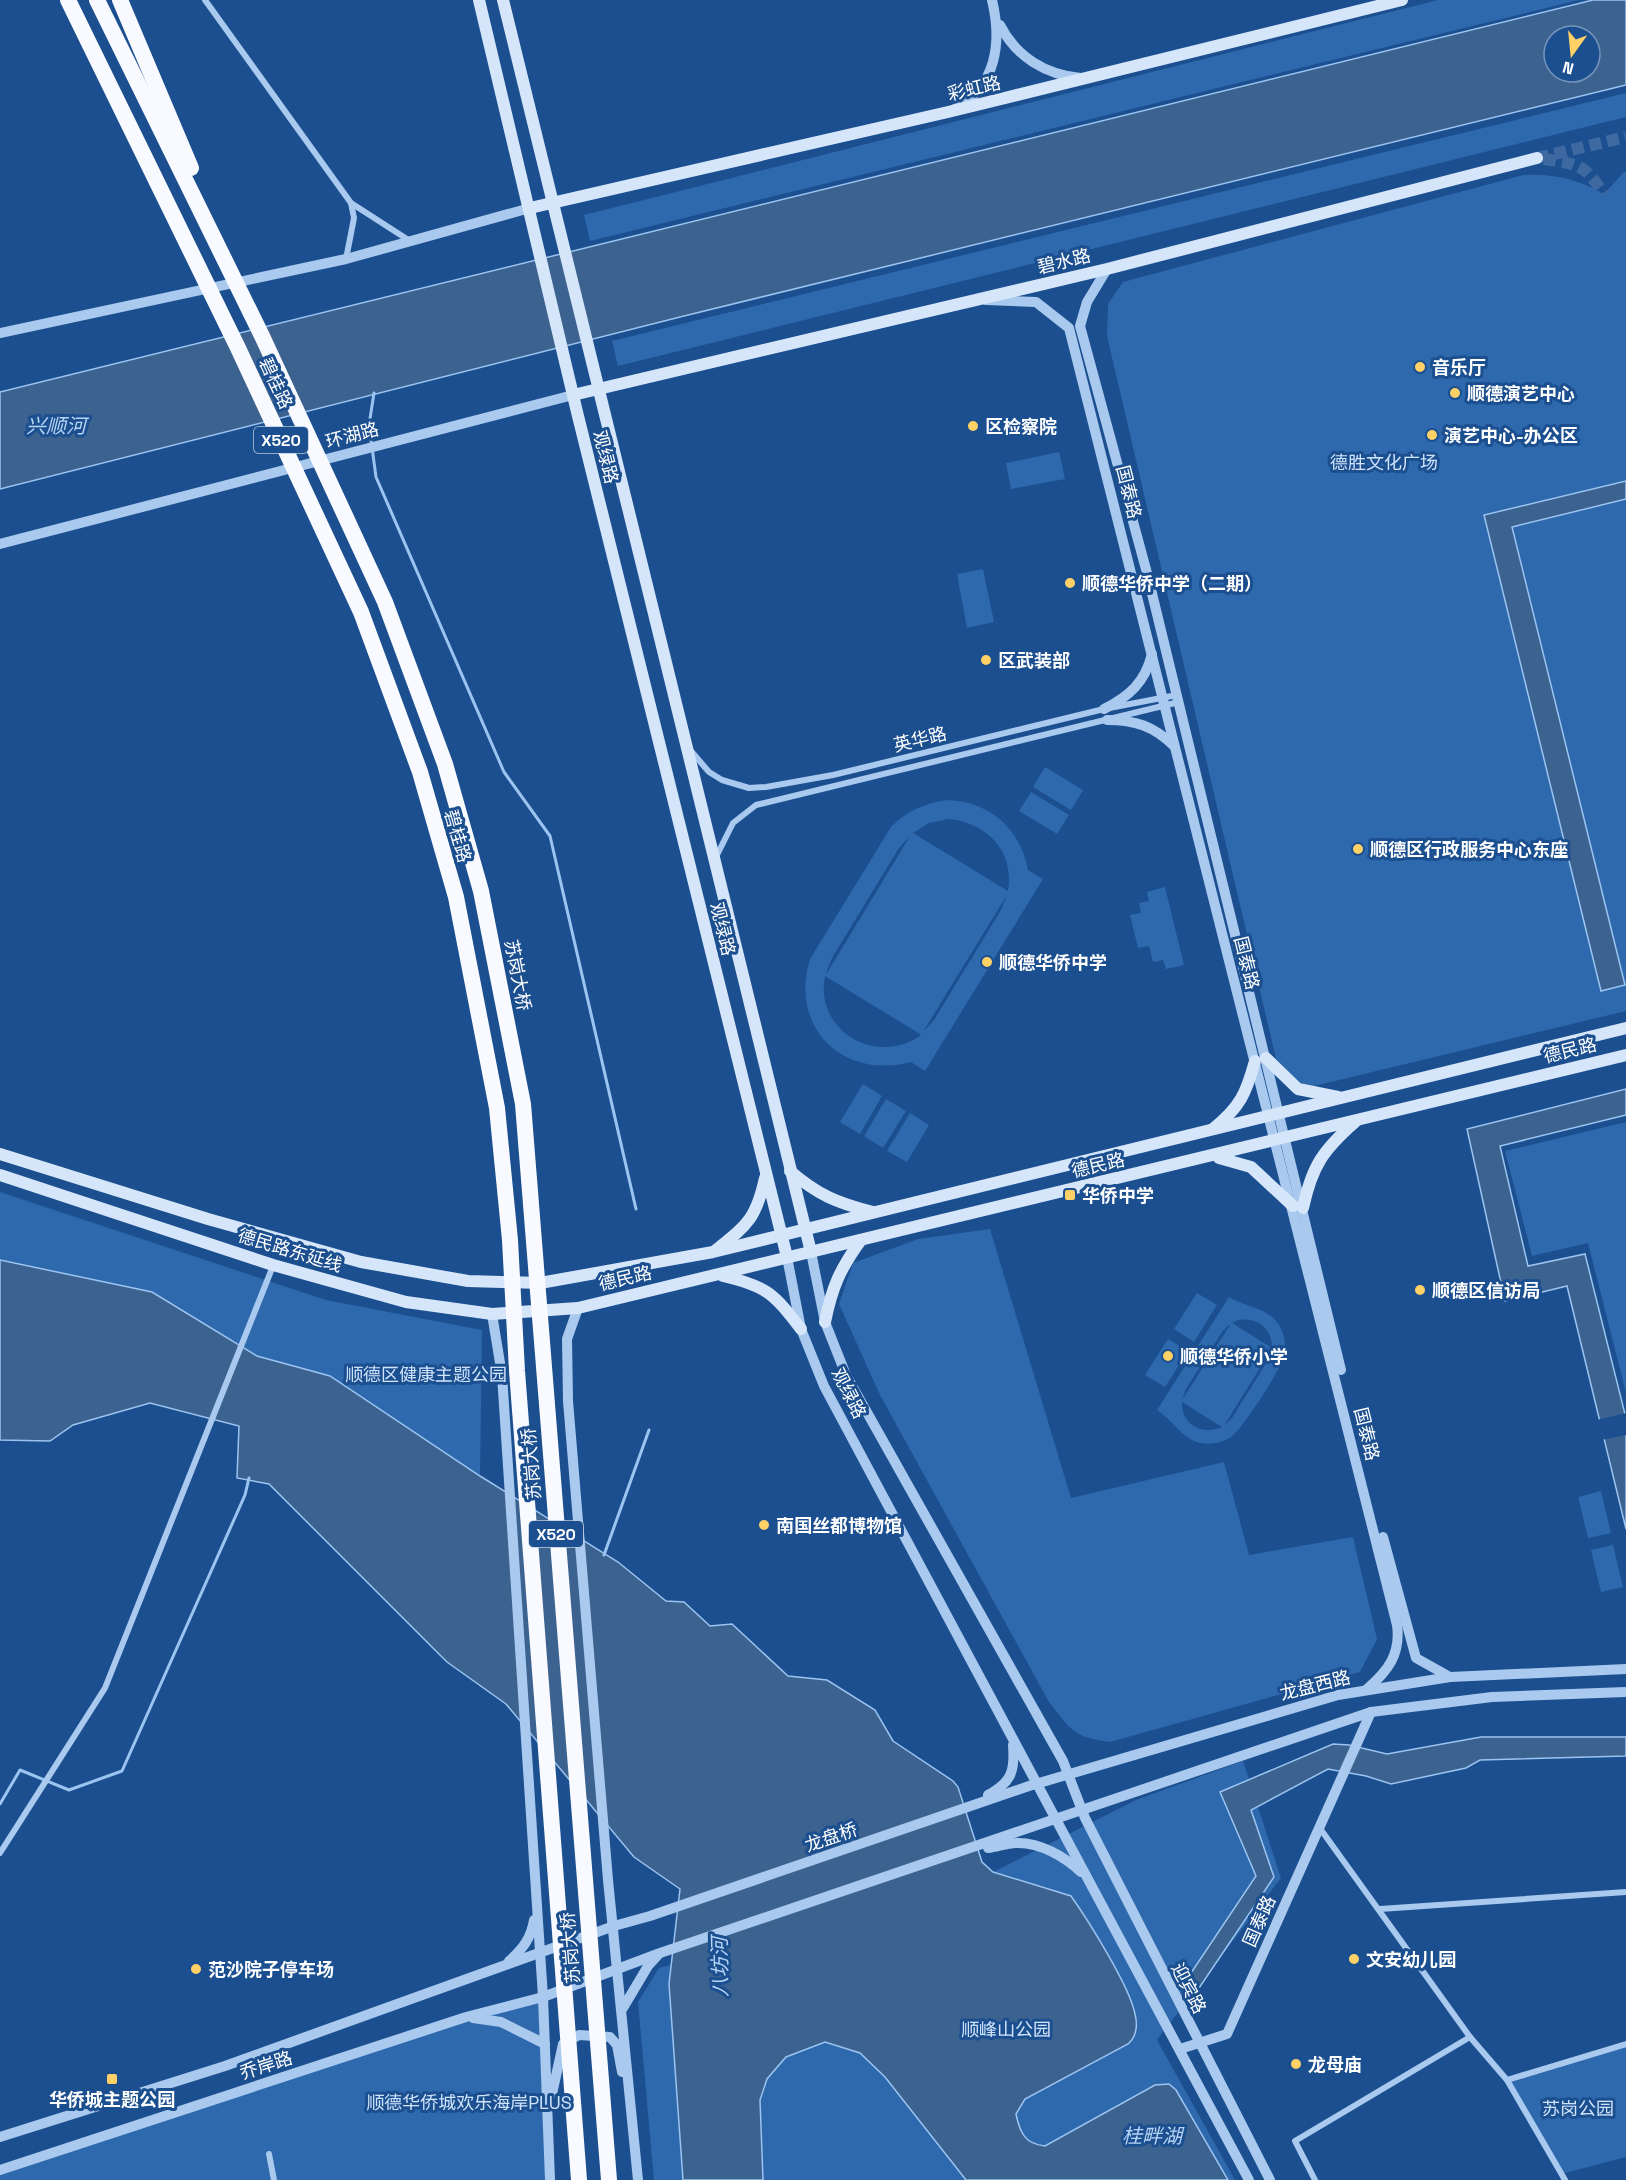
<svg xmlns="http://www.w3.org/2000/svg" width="1626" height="2180" viewBox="0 0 1626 2180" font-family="'Space Grotesk','Noto Sans SC',sans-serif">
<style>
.green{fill:#2e69ad;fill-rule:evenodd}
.water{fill:#3c6290;stroke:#9cc4f0;stroke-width:1.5;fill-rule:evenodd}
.pier{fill:#1b4f8f}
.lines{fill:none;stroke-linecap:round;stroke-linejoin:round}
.stream{stroke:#9cc4f0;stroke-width:3}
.secondary-tunnel{stroke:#3d69a0;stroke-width:12;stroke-dasharray:12 6;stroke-linecap:butt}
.minor{stroke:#a9c9ee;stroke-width:6}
.tertiary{stroke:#a9c9ee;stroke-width:10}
.secondary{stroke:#d6e6fa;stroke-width:12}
.trunk-bridge{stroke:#f8faff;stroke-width:16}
.poi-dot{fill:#ffd166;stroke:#1b4f8f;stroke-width:2}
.labels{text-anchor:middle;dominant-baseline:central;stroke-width:6;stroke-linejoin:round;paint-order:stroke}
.shield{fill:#1b4f8f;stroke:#bbcadd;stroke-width:1.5}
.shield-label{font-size:16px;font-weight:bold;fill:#fff}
.street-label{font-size:18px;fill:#fff;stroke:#1b4f8f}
.poi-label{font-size:18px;font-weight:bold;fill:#fff;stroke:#1b4f8f;text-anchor:start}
.park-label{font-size:18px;fill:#cfe3fa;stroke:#1b4f8f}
.water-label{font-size:20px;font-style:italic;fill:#b5d3f5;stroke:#1b4f8f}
</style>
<rect width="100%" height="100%" fill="#1b4f8f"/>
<g class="green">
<polygon points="1438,0 1579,0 590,241 584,215"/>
<polygon points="1626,93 1626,117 618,366 612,341"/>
<path d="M1624,172H1626V1011L1306,1088L1276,1059L1107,336L1108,304L1123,282L1523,175C1553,173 1578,179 1604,194Z"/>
<polygon points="1059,452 1065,479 1011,489 1006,463"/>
<polygon points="983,569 994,622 967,628 957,574"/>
<polygon points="1045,767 1083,790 1071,810 1033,787"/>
<polygon points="1031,792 1069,815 1057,834 1019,811"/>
<path d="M948,800C990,802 1020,828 1028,870L1043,879L925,1071L911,1062C843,1080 789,1028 810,959L891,827C907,811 924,803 948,800ZM948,819C987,822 1015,852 1008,891L913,833L929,823ZM910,836L827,973H826L832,958L899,848ZM1007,895L1001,910L934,1020L923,1032ZM825,976L920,1034L921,1035C877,1067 814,1031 825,976Z"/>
<polygon points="1165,887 1184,965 1166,969 1163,960 1153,962 1149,946 1138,948 1130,915 1141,913 1139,903 1149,901 1147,892"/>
<polygon points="863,1084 882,1096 860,1134 840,1122"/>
<polygon points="886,1099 906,1111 883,1148 864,1136"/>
<polygon points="910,1113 929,1125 907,1162 887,1151"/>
<polygon points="1626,1122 1626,1393 1588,1243 1532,1256 1505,1151"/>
<polygon points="0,1192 326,1300 482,1330 480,1476 330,1376 257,1356 152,1292 0,1260"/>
<path d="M990,1229L1071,1498L1224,1462L1249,1555L1353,1537L1377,1639L1360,1672L1110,1742C1073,1737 1071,1730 1049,1702L880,1395L839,1304L853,1263L918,1239Z"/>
<polygon points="1197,1293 1217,1305 1194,1342 1174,1329"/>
<path d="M1229,1297C1245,1307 1265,1307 1277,1322C1284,1331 1287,1345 1284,1356C1280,1371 1243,1428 1231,1437C1222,1443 1211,1445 1200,1443C1182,1439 1173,1420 1157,1410ZM1238,1320C1257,1317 1272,1328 1272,1348L1232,1323ZM1230,1324V1325L1182,1400L1186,1389L1222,1332ZM1271,1350L1268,1360L1232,1418L1224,1426ZM1182,1402L1222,1427C1202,1436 1181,1424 1182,1402Z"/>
<polygon points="1168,1339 1188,1351 1165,1387 1145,1375"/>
<polygon points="1601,1491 1611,1533 1588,1538 1578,1497"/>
<polygon points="1613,1545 1623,1587 1601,1592 1591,1550"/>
<polygon points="1243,1761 1281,1878 1157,2040 1235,2180 654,2180 638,2002 659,1968 981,1878 1136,1800"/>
<polygon points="543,1997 550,2180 0,2180 0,2171"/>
<polygon points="1626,2044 1626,2157 1561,2174 1507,2080"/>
</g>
<g class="water">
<path d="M1593,0H1626V85L684,316L0,489V392ZM1554,36H1590V72H1554Z"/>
<polygon points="1626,481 1626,499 1512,527 1625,985 1601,991 1484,515"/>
<polygon points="1626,1089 1626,1115 1500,1146 1528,1266 1585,1254 1626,1418 1626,1529 1567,1286 1505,1301 1467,1129"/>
<path d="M0,1260L152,1292L257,1356L330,1376L480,1476L618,1562L666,1601L684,1602L710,1626L732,1624L788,1676L827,1680L875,1710L893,1741L953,1781L958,1787L982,1862L993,1872L1071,1896C1088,1920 1130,1987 1135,2014C1138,2026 1137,2036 1128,2044L1025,2099L1016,2114C1020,2133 1025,2144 1045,2146L1155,2085L1169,2084L1176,2090L1228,2180H966L885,2077L860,2053L825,2042L786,2057L767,2079L760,2100L763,2180H683L669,1984L680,1889L634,1857L506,1704L447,1662L269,1484L237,1478L239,1426L150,1403L73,1425L50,1441L0,1440Z"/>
<polygon points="1481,1737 1626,1737 1626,1756 1480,1760 1466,1768 1391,1784 1366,1776 1328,1769 1251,1810 1274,1877 1193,1997 1183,1985 1256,1876 1220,1792 1333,1744 1349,1745 1387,1754"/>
</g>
<polygon class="pier" points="1626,1413 1626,1435 1601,1440 1597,1420"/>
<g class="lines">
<g class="stream">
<polyline points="374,393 369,425 376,477 504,772 550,836 636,1209"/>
<polyline points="604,1555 649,1430"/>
<polyline points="0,1804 20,1770 69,1790 122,1771 245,1495 249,1478"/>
</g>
<g class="secondary-tunnel">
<polyline points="1537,158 1626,137"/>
<path d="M1544,159C1580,165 1583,163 1604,194"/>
</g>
<g class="minor">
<polyline points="205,0 351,203 410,241"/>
<polyline points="346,259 354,218 351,203"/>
<polyline points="691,751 709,772 722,780 749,788 766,787 833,775 1104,709 1177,695"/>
<polyline points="715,859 733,823 756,805 1179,702"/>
<polyline points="1319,1827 1470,2037 1507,2080 1565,2180"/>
<polyline points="0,1853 105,1688 273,1266"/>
<polyline points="1380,1909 1626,1892"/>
<polyline points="1507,2080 1626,2044"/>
<polyline points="269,2154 274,2180"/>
<polyline points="1315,2180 1295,2141 1470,2037"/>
</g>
<g class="tertiary">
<path d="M1000,25C1016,57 1046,75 1081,78"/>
<path d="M955,109C997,86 1002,42 992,0"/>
<polyline points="1107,269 1087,302 1080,326 1147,573 1341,1370"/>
<path d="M986,300L1036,302L1069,328L1397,1625C1401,1654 1388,1671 1367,1689"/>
<polyline points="0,333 346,259 530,208"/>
<polyline points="0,544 573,395"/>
<path d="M1104,709C1130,696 1145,682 1152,654"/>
<path d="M1107,720C1135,720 1154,726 1174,746"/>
<polyline points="811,1252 825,1322 846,1375 1063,1761 1085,1818 1270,2180"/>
<polyline points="787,1257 801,1329 824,1386 1249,2180"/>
<polyline points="578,1308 567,1339 568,1401 608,1880 638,2180"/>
<polyline points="492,1314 502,1375 543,1997 550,2180"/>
<polyline points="1383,1537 1416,1658 1450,1677"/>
<path d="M988,1795C1012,1782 1015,1771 1013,1745"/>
<path d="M988,1848C997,1847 1007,1843 1016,1843C1040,1842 1065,1857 1081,1872"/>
<path d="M509,1961C523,1949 531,1938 534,1920"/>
<polyline points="623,2008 648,1966 658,1955"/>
<polyline points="473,2018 501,2022 545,2044"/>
<polyline points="1180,2049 1227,2034 1371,1712"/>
<polyline points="552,2094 563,2044 579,2035 610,2037 617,2045 622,2072"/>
<polyline points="0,2137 225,2066 614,1926 650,1916 1029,1786 1338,1695 1450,1677 1626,1669"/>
<polyline points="0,2170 466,2017 543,1997 660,1953 1371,1712 1492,1697 1626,1692"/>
</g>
<g class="secondary">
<polyline points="479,0 577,412 787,1257"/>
<polyline points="503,0 811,1252"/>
<polyline points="530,208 948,112 1402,0"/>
<polyline points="573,395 1107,269 1537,158"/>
<polyline points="1266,1058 1298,1089 1338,1097"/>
<path d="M1213,1129C1240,1107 1246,1094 1255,1061"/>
<polyline points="0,1154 208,1219 361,1262 468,1281 540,1283 713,1252 1626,1028"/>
<polyline points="1219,1158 1251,1167 1293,1206"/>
<path d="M790,1171C818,1195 837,1203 873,1212"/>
<polyline points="0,1175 273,1265 406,1302 492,1314 578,1308 1626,1055"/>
<path d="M1303,1208C1312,1166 1323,1150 1355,1122"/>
<path d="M716,1250C747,1225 756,1219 765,1178"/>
<path d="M723,1276C767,1286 774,1294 801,1329"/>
<path d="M825,1322C832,1287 840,1269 861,1240"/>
</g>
<g class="trunk-bridge">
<polyline points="68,0 238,348 361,612 420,772 456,897 497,1108 510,1240 517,1371 579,2180"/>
<polyline points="97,0 262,336 385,602 445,764 481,891 523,1104 609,2180"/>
<polyline points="120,0 191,168"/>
</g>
</g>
<g class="poi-dot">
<circle cx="1420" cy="367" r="6"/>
<circle cx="1455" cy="393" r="6"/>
<circle cx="973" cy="426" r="6"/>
<circle cx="1432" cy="435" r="6"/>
<circle cx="1070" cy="583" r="6"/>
<circle cx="986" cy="660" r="6"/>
<circle cx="1358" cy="849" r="6"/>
<circle cx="987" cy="962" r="6"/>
<rect x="1064" y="1189" width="12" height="12" rx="3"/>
<circle cx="1420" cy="1290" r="6"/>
<circle cx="1168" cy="1356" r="6"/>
<circle cx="764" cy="1525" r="6"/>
<circle cx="1354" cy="1959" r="6"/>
<circle cx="196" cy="1969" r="6"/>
<circle cx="1296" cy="2064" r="6"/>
<rect x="106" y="2073" width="12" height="12" rx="3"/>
</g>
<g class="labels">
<g class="shield">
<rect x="254" y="427" width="54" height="26" rx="4.5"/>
<rect x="529" y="1521" width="54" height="26" rx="4.5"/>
</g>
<g class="shield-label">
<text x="281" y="440">X520</text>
<text x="556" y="1534">X520</text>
</g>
<g class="street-label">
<text transform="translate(974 88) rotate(-13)">彩虹路</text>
<text transform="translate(1064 261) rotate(-14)">碧水路</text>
<text transform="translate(276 383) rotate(65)">碧桂路</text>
<text transform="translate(352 435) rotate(-15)">环湖路</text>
<text transform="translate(606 457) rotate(76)">观绿路</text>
<text transform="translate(1129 492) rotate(76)">国泰路</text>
<text transform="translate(920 739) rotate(-14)">英华路</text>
<text transform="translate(458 836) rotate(74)">碧桂路</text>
<text transform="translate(723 929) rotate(76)">观绿路</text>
<text transform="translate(1247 963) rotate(76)">国泰路</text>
<text transform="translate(518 975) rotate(79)">苏岗大桥</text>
<text transform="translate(1570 1050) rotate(-14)">德民路</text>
<text transform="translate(1098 1165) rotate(-13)">德民路</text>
<text transform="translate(290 1250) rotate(17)">德民路东延线</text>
<text transform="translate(625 1278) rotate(-13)">德民路</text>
<text transform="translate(849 1393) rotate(63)">观绿路</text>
<text transform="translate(1367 1434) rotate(76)">国泰路</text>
<text transform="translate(531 1464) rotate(-95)">苏岗大桥</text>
<text transform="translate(1315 1685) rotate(-14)">龙盘西路</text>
<text transform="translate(831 1837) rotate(-19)">龙盘桥</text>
<text transform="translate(1259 1921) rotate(-66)">国泰路</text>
<text transform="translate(570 1948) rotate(-95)">苏岗大桥</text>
<text transform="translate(1189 1988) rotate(63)">迎宾路</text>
<text transform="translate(266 2065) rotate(-18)">乔岸路</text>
</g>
<g class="poi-label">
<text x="1432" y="367">音乐厅</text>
<text x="1467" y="393">顺德演艺中心</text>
<text x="985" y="426">区检察院</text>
<text x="1444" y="435">演艺中心-办公区</text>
<text x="1082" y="583">顺德华侨中学（二期）</text>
<text x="998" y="660">区武装部</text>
<text x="1370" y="849">顺德区行政服务中心东座</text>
<text x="999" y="962">顺德华侨中学</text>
<text x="1082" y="1195">华侨中学</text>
<text x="1432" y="1290">顺德区信访局</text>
<text x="1180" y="1356">顺德华侨小学</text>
<text x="776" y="1525">南国丝都博物馆</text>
<text x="1366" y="1959">文安幼儿园</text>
<text x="208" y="1969">范沙院子停车场</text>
<text x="1308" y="2064">龙母庙</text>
<text x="112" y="2099" text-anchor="middle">华侨城主题公园</text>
</g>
<g class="park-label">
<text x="1384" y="462">德胜文化广场</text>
<text x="426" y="1374">顺德区健康主题公园</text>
<text x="1006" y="2029">顺峰山公园</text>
<text x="469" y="2102">顺德华侨城欢乐海岸PLUS</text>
<text x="1578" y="2108">苏岗公园</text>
</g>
<g class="water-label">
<text x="56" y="426">兴顺河</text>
<text transform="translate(720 1967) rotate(-91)">八坊河</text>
<text x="1152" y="2136">桂畔湖</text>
</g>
</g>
<g transform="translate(1572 54) rotate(195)"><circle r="28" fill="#1b4f8f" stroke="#7695bc" stroke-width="1.5"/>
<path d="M0-4.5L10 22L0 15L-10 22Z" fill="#ffd166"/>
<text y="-9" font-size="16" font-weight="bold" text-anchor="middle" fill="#ffffff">N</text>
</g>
</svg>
